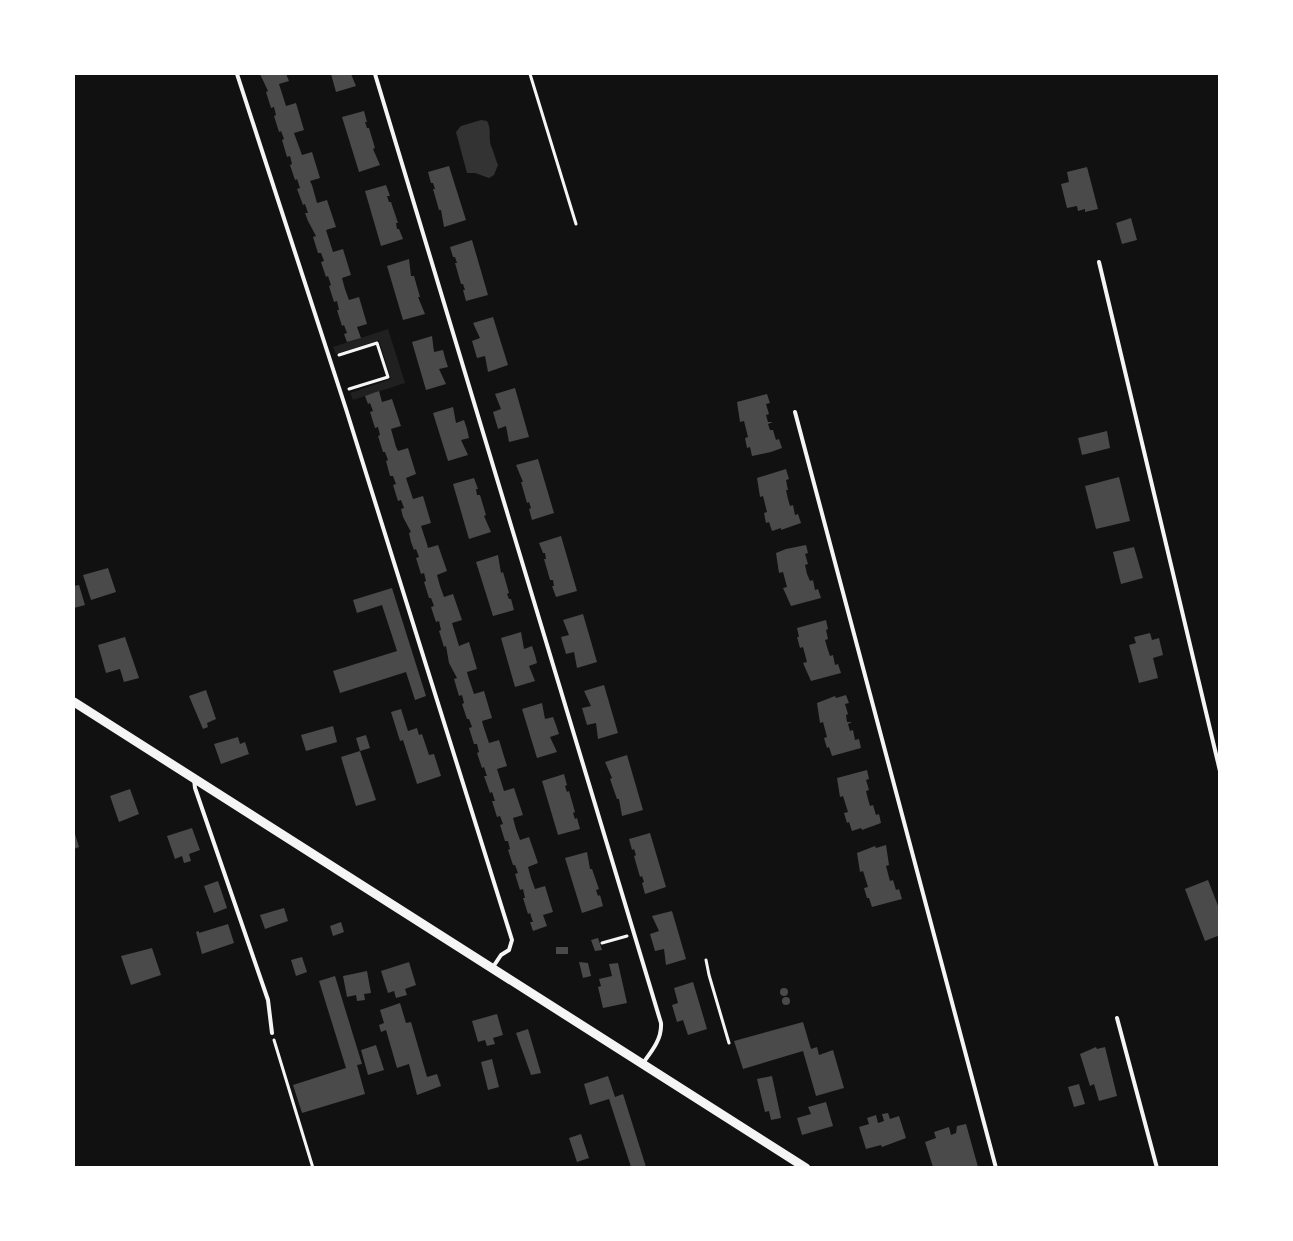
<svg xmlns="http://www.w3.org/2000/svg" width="1293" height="1241" viewBox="0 0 1293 1241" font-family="'Open Sans',sans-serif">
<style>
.green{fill:#202020}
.water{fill:#333}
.building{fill:#4a4a4a}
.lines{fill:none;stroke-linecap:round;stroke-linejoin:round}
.path{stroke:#f5f5f5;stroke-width:3}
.service{stroke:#f5f5f5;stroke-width:4}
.tertiary{stroke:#f5f5f5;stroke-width:9}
</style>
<rect width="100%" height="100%" fill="#111"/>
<polygon class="green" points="388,329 405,383 353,400 350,393 391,379 379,340 336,354 333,347"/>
<path class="water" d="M481,120L487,121C492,130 488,137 491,146C494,152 495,158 498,165L494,175L489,178L475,173H467L456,132L461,126Z"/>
<g class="building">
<polygon points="260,74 286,74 289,81 279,84 286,106 296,103 304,130 294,133 302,155 312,152 320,178 310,181 312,185 317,203 327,200 336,227 326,230 333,252 343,249 351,275 342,278 345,289 349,300 359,297 367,324 357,327 361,338 347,342 344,334 347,333 344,325 342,326 337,310 339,310 337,301 334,302 329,286 331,285 328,276 326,277 321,262 324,261 321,253 318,253 313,237 316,236 308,221 305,213 308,213 305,204 303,205 297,189 300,188 297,179 295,180 290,165 292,164 290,156 287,157 282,140 284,139 281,131 279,132 274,116 276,115 274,107 271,108 266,92 268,91"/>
<polygon points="331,74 351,74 356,86 336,92"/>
<polygon points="364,111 367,122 365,122 367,128 369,128 375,148 373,149 380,165 359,172 342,117"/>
<polygon points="449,166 466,220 444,227 441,210 439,210 433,189 435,189 433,183 431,183 428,172"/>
<polygon points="1087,167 1098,209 1085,212 1085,209 1078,211 1077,206 1067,208 1061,184 1069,182 1067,172"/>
<polygon points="386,185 390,196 387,196 389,202 391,202 398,223 396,223 397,229 399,229 403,239 381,246 365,191"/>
<polygon points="1131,218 1137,240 1122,244 1116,223"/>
<polygon points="472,240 488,295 466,301 463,290 465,290 463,284 461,284 455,263 457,263 455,257 453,257 450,247"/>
<polygon points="409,259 411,276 414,276 420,297 418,297 425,314 403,320 387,266"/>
<polygon points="493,317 508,365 488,372 485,356 477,358 472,341 480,338 473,323"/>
<polygon points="432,336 434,352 443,350 445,358 448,367 439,369 446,384 426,390 412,342"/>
<polygon points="515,388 529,437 509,442 506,426 498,429 493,412 501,409 495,394"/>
<polygon points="379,391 382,402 392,399 401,426 391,429 396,447 398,451 408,448 416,474 406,478 413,499 423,496 431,523 421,526 427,544 428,548 438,545 447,571 437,575 440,586 444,597 453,594 462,620 452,623 459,646 469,642 477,669 467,672 468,676 474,694 484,691 492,718 482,721 483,725 489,743 499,740 507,766 497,769 504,791 514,788 523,815 513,818 516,829 520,840 529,837 538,863 528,867 531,878 535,889 545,886 553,912 543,915 547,926 533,931 530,922 533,922 530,913 528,914 523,898 525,898 523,889 520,890 515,874 518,873 515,865 513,865 508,850 510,849 508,841 505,841 500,825 503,824 500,816 497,817 492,801 495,801 492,792 490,793 484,776 487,776 484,767 482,768 477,753 479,752 477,744 474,744 469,728 472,727 469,719 467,719 462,704 464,703 462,695 459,696 454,679 457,678 449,663 446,646 444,647 439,631 441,630 439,621 436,622 431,607 434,606 431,598 429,598 424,582 426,581 424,573 421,574 416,558 419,557 416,549 414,550 411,542 409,533 411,532 403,517 401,509 404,508 401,500 398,501 393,485 396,484 393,476 390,476 386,461 388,460 385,452 383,452 378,436 380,435 378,427 375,428 370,412 373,411 370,403 368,404 365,396"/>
<polygon points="767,394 770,403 766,404 769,414 766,415 768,422 773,422 768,424 770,430 773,430 776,440 779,439 782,448 771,452 752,456 750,447 747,448 745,438 748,437 744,421 740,422 737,402"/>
<polygon points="453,407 456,423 464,420 467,429 469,438 461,440 468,455 448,461 433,413"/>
<polygon points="1107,431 1110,448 1082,455 1078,438"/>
<polygon points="538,459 554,513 532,520 529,509 531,508 529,502 527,503 521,482 523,482 516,465"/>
<polygon points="786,469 789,479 786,480 788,490 786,490 788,499 790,506 793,505 795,515 798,514 801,523 781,530 781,528 772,531 769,522 766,523 764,513 767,512 763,496 760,497 757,478"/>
<polygon points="1119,477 1130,521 1096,529 1085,486"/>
<polygon points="474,478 478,489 476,489 477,495 480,495 486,515 484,516 491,532 469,539 453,484"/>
<polygon points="561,536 577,591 556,597 552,586 554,586 553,580 550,580 544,559 546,559 545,553 543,553 539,543"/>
<polygon points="806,545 808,553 805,554 808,564 805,565 807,574 810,581 813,580 815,590 818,589 821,598 791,606 783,588 787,587 783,572 779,573 776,553 786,549"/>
<polygon points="1134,547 1143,578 1121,584 1113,552"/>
<polygon points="498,555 501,573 503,572 509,593 507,594 509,599 511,599 514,610 493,616 476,562"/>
<polygon points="108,568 116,592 91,600 83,575"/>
<polygon points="79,585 85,605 74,608 74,586"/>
<polygon points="392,588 426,696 415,700 406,672 340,693 333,671 397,651 382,605 357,613 353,600"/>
<polygon points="583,614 597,662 577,668 574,652 566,654 561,637 569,635 563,620"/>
<polygon points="826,620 828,629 826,630 828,639 825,640 827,647 830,656 833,655 835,665 838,664 841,673 811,681 803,663 807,662 803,647 800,648 797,637 799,637 797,628"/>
<polygon points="521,632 524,649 532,646 535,655 537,663 529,666 535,681 515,687 501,638"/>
<polygon points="1150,633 1152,640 1159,638 1163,655 1153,658 1158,678 1139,683 1129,645 1136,643 1134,637"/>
<polygon points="125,637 139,678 124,682 120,669 106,673 98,645"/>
<polygon points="604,685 618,733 598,739 596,723 587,725 582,708 591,706 584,691"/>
<polygon points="206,690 216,719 207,723 208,727 203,729 189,696"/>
<polygon points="846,695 849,703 845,704 848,714 846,715 847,722 852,722 848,724 850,731 853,730 855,740 859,739 861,748 832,756 829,747 827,748 824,738 827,737 823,722 820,723 817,703 835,696 836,698"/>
<polygon points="542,703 545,719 553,717 556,725 559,734 550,737 557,752 537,758 522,709"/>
<polygon points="401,709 408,731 417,728 419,735 422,734 429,755 434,754 441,776 417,784 403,740 400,741 391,712"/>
<polygon points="333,726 337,742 306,751 301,735"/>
<polygon points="366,735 370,748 360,751 376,800 356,806 341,757 360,751 356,738"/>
<polygon points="238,737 240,744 245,742 249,754 221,764 214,744"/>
<polygon points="627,755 643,810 622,816 619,799 617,799 610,779 612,778 605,762"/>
<polygon points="867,770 869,779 866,780 869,790 866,791 868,799 870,806 873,805 876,815 879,814 881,823 862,830 861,828 852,831 849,822 847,823 844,813 848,812 843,796 840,797 837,778"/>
<polygon points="564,774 567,785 565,786 567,792 569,791 575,812 573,813 575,819 577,818 580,829 558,835 542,781"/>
<polygon points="130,789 139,814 119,822 110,796"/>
<polygon points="192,828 200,850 189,854 191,861 184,863 182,856 175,859 167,836"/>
<polygon points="74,831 79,847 74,849"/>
<polygon points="650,833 666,887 645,894 642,883 644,882 642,876 640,877 634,856 636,855 634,849 632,850 629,839"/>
<polygon points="886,845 889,865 886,866 890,881 893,880 896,890 899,889 902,899 872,907 869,898 867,898 864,888 868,887 863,871 860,872 857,853 875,846 876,848"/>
<polygon points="587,852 590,869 592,869 599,889 596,890 598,896 600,895 603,906 582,913 565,858"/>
<polygon points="1208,880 1220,911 1220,935 1205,941 1185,889"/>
<polygon points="218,881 227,908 214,913 204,886"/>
<polygon points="284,908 288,921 265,929 260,915"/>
<polygon points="672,911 686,959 666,965 664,949 655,951 650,934 659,931 652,916"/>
<polygon points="341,922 344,932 333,936 330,926"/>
<polygon points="228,924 234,943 202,954 196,932 199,931 199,933"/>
<polygon points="598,938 602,950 595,951 591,940"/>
<rect x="556" y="947" width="12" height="7"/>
<polygon points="152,948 161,975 131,985 121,956"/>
<polygon points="302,957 307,972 296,976 291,960"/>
<polygon points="409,962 416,985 405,989 407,995 396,998 394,991 388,993 381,971"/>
<polygon points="579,962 588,963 591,976 583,978"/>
<polygon points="618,963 627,1003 603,1008 598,987 601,986 599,979 612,976 609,964"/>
<polygon points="367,971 371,993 364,994 365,1000 357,1001 356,995 347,997 343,976"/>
<polygon points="335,976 362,1064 357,1065 365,1094 302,1113 293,1085 346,1068 319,981"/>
<polygon points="693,982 707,1029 688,1035 683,1020 677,1022 672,1005 678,1003 674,988"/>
<circle cx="784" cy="992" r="4"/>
<circle cx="786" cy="1001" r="4"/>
<polygon points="400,1003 406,1023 411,1022 427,1077 437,1074 441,1086 417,1095 409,1064 397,1068 386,1030 381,1032 379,1025 384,1023 380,1010"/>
<polygon points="497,1014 503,1035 493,1038 495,1044 487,1046 485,1040 478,1042 472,1021"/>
<polygon points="803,1022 811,1049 817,1047 819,1055 833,1050 844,1088 816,1096 803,1051 743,1069 734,1041"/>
<polygon points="528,1029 541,1073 531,1075 516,1033"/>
<polygon points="376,1045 384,1070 368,1075 361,1050"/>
<polygon points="1096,1047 1097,1049 1105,1047 1117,1096 1099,1101 1094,1084 1090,1086 1080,1054"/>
<polygon points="492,1059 499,1087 488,1090 481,1062"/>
<polygon points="608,1076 615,1097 623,1094 646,1167 631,1167 609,1099 590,1105 584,1084"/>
<polygon points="772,1076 781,1118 771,1120 769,1111 765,1112 757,1079"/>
<polygon points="1079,1084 1085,1104 1074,1107 1068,1087"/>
<polygon points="826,1102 833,1126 802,1135 797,1118 811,1114 808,1107"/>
<polygon points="888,1113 890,1119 899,1116 906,1138 882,1147 881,1145 866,1149 859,1127 869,1124 867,1118 876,1115 878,1123 884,1121 882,1114"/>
<polygon points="966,1124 978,1167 933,1167 925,1142 936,1138 934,1132 949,1127 951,1135 956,1133 957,1126"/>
<polygon points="581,1134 589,1158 577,1162 569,1138"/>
</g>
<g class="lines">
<g class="path">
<polyline points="530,74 576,224"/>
<polyline points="339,355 377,343 388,377 349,389"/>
<polyline points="602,943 627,936"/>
<polyline points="706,960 709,975 729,1043"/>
<polyline points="274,1040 313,1168"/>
</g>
<g class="service">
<polyline points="237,74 346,409 512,940 509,950 501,955 493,967"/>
<path d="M375,74L661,1023C662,1039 652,1051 643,1063"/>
<polyline points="1099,262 1220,771"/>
<polyline points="795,412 996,1168"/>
<polyline points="194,779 195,788 268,1000 272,1033"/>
<polyline points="1117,1018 1157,1168"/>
</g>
<polyline class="tertiary" points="74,702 806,1168"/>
</g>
<rect width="1293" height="1241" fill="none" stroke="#ffffff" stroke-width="150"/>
</svg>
